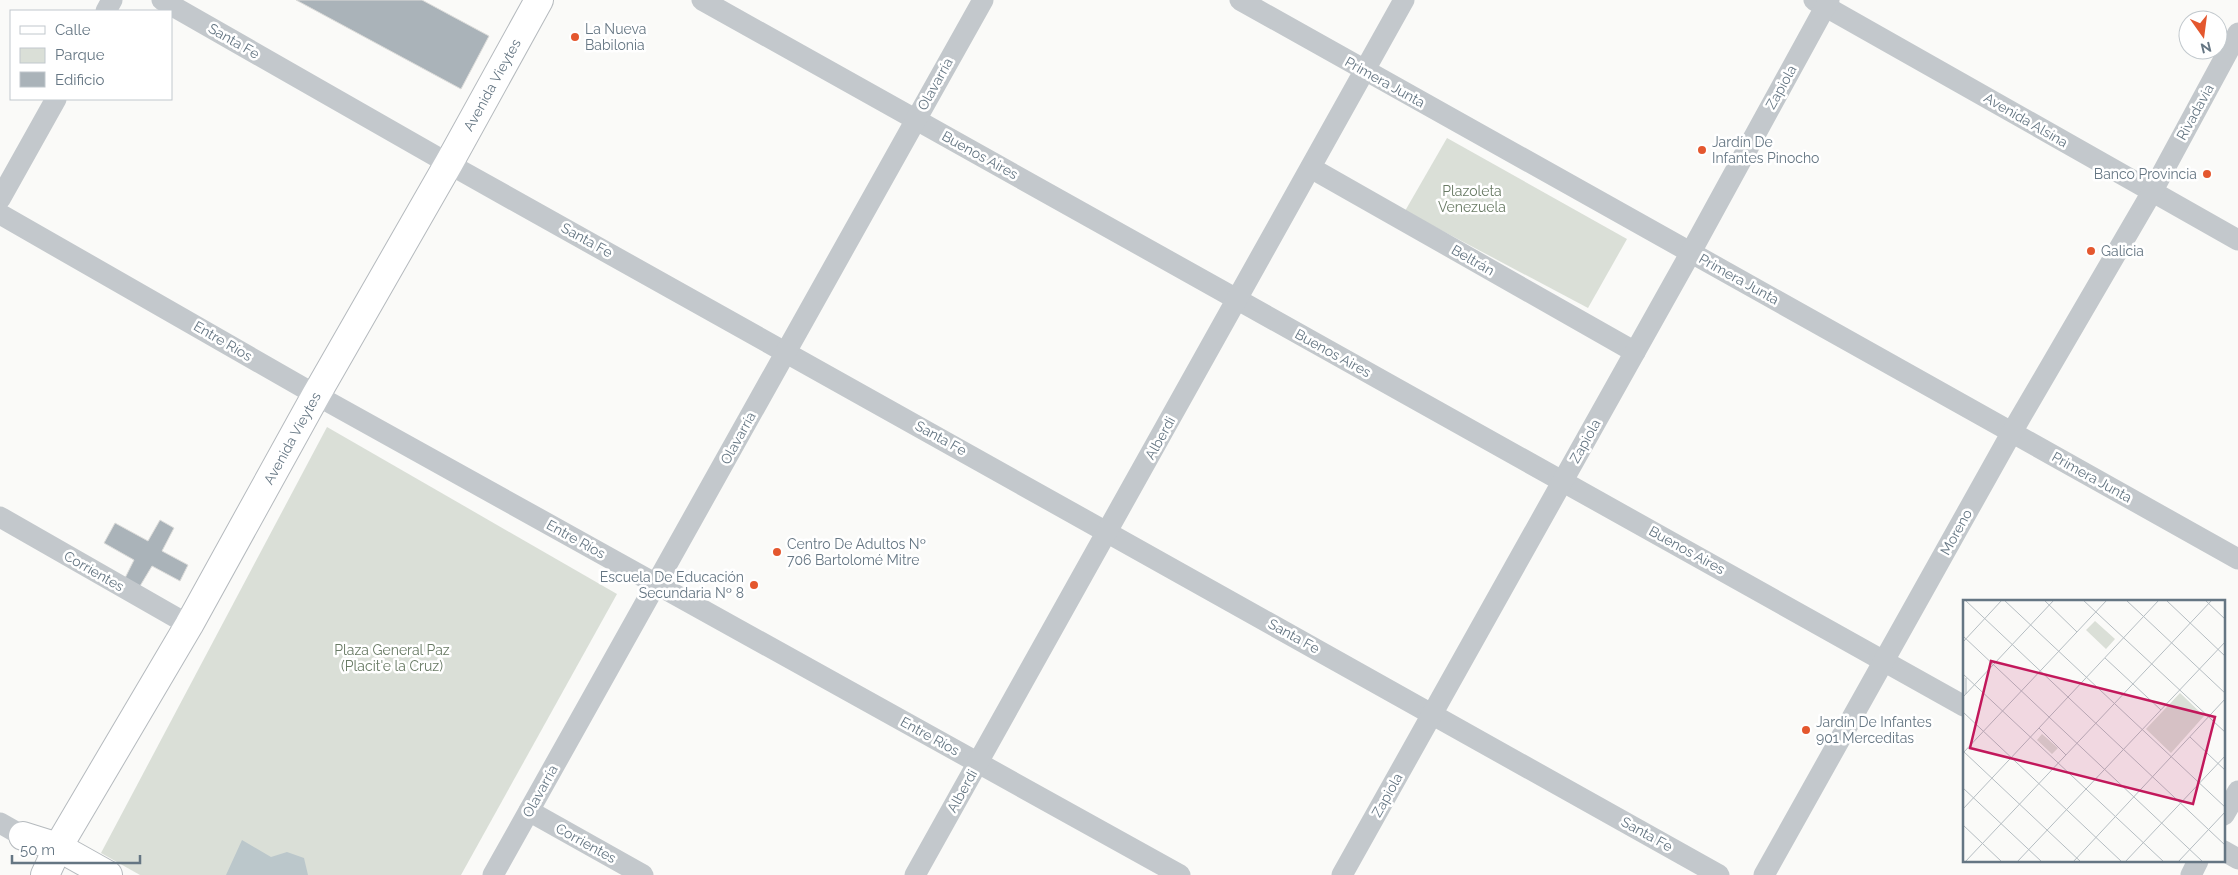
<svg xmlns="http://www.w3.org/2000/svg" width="2238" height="875" viewBox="0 0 2238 875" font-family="Raleway,sans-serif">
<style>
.green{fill:#dadfd7}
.water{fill:#bbc7cb}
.building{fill:#aab3b9;stroke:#dcdcda}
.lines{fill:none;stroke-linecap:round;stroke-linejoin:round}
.major-casing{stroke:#b5babe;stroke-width:30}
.minor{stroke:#c3c8cc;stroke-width:21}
.major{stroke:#fff;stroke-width:28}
.poi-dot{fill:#e4572e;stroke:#fff;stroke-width:2}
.labels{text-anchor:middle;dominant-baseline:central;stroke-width:5;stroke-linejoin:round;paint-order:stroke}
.poi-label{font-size:14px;fill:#657683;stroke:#fff;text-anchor:start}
.street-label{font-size:14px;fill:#657683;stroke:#fff}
.park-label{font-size:14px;fill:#687a64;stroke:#fff}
.inset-road{fill:none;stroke:#b5bdc2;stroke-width:1}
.view{fill:#c2185b;fill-opacity:0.15;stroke:#c2185b;stroke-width:2.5}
.inset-edge{fill:none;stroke:#657683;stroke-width:2.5}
</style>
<rect width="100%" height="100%" fill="#fafaf8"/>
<g class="green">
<polygon points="1447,138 1627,239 1588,308 1405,211"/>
<polygon points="327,427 617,594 461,875 140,875 101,853"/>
</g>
<polygon class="water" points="242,840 271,857 287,852 304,858 308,875 226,875"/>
<g class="building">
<polygon points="296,0 422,0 489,36 461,89"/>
<polygon points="160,520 174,528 162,551 188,565 180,581 152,566 140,586 125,578 134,560 104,543 115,523 148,541"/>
</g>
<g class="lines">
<defs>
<g id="major">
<polyline points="23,836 58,847 108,875"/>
<path id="s1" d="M45,875L58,847L189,625L316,395L449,163L539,0"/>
</g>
</defs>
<use href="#major" class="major-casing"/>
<g class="minor">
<polyline points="162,0 458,169 1719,875"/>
<polyline points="702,0 1964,706"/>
<polyline points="1240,0 2238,559"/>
<polyline points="1814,0 2238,240"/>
<polyline points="106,11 112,0"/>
<polyline points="1311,168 1635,352"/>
<polyline points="0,199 56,99"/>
<polyline points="0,214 316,395 1180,875"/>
<polyline points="0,517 189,625"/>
<polyline points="529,811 643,875"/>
<polyline points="2224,815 2238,791"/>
<polyline points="0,823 23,836"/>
<polyline points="2224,851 2238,859"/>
<polyline points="493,875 983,0"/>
<polyline points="915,875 1404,0"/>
<polyline points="1342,875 1691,252 1829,0"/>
<polyline points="1764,875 2012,432 2152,192 2238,33"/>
<polyline points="2191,875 2198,861"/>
</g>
<use href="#major" class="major"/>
</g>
<g class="poi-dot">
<circle cx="575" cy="37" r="5"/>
<circle cx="1702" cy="150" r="5"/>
<circle cx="2207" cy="174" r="5"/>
<circle cx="2091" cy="251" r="5"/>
<circle cx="777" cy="552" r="5"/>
<circle cx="754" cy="585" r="5"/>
<circle cx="1806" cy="730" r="5"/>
</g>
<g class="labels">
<g class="poi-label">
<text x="585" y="29">La Nueva<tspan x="585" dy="16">Babilonia</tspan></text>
<text x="1712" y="142">Jardín De<tspan x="1712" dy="16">Infantes Pinocho</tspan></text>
<text x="2197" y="174" text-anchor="end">Banco Provincia</text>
<text x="2101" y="251">Galicia</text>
<text x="787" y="544">Centro De Adultos Nº<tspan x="787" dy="16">706 Bartolomé Mitre</tspan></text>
<text x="744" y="577" text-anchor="end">Escuela De Educación<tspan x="744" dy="16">Secundaria Nº 8</tspan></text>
<text x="1816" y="722">Jardín De Infantes<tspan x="1816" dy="16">901 Merceditas</tspan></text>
</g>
<g class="street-label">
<text transform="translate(234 41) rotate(30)">Santa Fe</text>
<text transform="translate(1385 82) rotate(29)">Primera Junta</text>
<text transform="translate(935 84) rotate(-61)">Olavarría</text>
<text stroke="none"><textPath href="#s1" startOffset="908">Avenida Vieytes</textPath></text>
<text transform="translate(1781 87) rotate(-61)">Zapiola</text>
<text transform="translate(2195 112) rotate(-61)">Rivadavia</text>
<text transform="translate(2026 120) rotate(30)">Avenida Alsina</text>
<text transform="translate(980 155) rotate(29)">Buenos Aires</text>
<text transform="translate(587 240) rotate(29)">Santa Fe</text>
<text transform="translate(1473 260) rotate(30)">Beltrán</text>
<text transform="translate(1739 279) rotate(29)">Primera Junta</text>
<text transform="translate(223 341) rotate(30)">Entre Ríos</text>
<text transform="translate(1333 353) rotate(29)">Buenos Aires</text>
<text stroke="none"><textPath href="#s1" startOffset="502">Avenida Vieytes</textPath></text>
<text transform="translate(738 438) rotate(-61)">Olavarría</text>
<text transform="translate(941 438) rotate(29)">Santa Fe</text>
<text transform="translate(1160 438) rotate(-61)">Alberdi</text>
<text transform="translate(1585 441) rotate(-61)">Zapiola</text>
<text transform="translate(2092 477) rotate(29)">Primera Junta</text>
<text transform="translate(1956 532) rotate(-61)">Moreno</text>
<text transform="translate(576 539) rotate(29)">Entre Ríos</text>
<text transform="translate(1687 550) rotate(29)">Buenos Aires</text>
<text transform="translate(94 571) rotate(30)">Corrientes</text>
<text transform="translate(1294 636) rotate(29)">Santa Fe</text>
<text transform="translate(930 736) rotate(29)">Entre Ríos</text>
<text transform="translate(540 791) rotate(-61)">Olavarría</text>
<text transform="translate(962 791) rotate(-61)">Alberdi</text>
<text transform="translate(1387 795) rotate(-61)">Zapiola</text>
<text transform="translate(1647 834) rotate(29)">Santa Fe</text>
<text transform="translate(586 843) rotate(29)">Corrientes</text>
</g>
<g class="park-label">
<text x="1472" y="191">Plazoleta<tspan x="1472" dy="16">Venezuela</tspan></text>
<text x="392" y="650">Plaza General Paz<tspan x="392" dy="16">(Placit'e la Cruz)</tspan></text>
</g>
</g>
<g transform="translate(1963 600)">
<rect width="262" height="262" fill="#fafaf8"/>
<path d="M132,21L152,39L143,49L123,30ZM217,93L241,116L208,153L183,129ZM79,134L95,148L89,154L74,140Z" fill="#dadfd7"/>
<path class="inset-road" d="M2,0L263,246M41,0L263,208M81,0L114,32M120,0L249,120M163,0L263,94M203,0L263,57M242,0L263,20M0,36L240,262M0,42L39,0M142,58L198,110M0,74L201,262M3,78V94M0,97L91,0M0,112L159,262M249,120L263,133M76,128L103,155M227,137L263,171M0,151L118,262M0,153L144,0M0,188L79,262M0,209L196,0M0,225L39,262M2,262L249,0M54,262L263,41M110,262L263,98M162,262L263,155M215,262L263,211"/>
<path class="view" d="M28,61L252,117L230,204L7,148Z"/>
<rect width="262" height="262" class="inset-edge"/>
</g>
<rect x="10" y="10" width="162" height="90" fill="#ffffff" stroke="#c1c8cd"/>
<rect x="20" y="26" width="25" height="8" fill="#ffffff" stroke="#c1c8cd"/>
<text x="55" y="35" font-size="15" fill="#657683">Calle</text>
<rect x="20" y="48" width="25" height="15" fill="#dadfd7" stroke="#c1c8cd"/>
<text x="55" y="60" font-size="15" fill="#657683">Parque</text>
<rect x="20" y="72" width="25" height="15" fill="#aab3b9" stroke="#c1c8cd"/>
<text x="55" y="85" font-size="15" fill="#657683">Edificio</text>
<g transform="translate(2203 35) rotate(166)"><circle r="24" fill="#ffffff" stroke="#c1c8cd"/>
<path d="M0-4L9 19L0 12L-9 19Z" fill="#e4572e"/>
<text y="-8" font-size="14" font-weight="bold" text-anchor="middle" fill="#657683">N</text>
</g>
<path d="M12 855v8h128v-8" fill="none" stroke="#657683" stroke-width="2.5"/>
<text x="20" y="855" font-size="15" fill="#657683" stroke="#ffffff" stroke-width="4" paint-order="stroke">50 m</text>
</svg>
